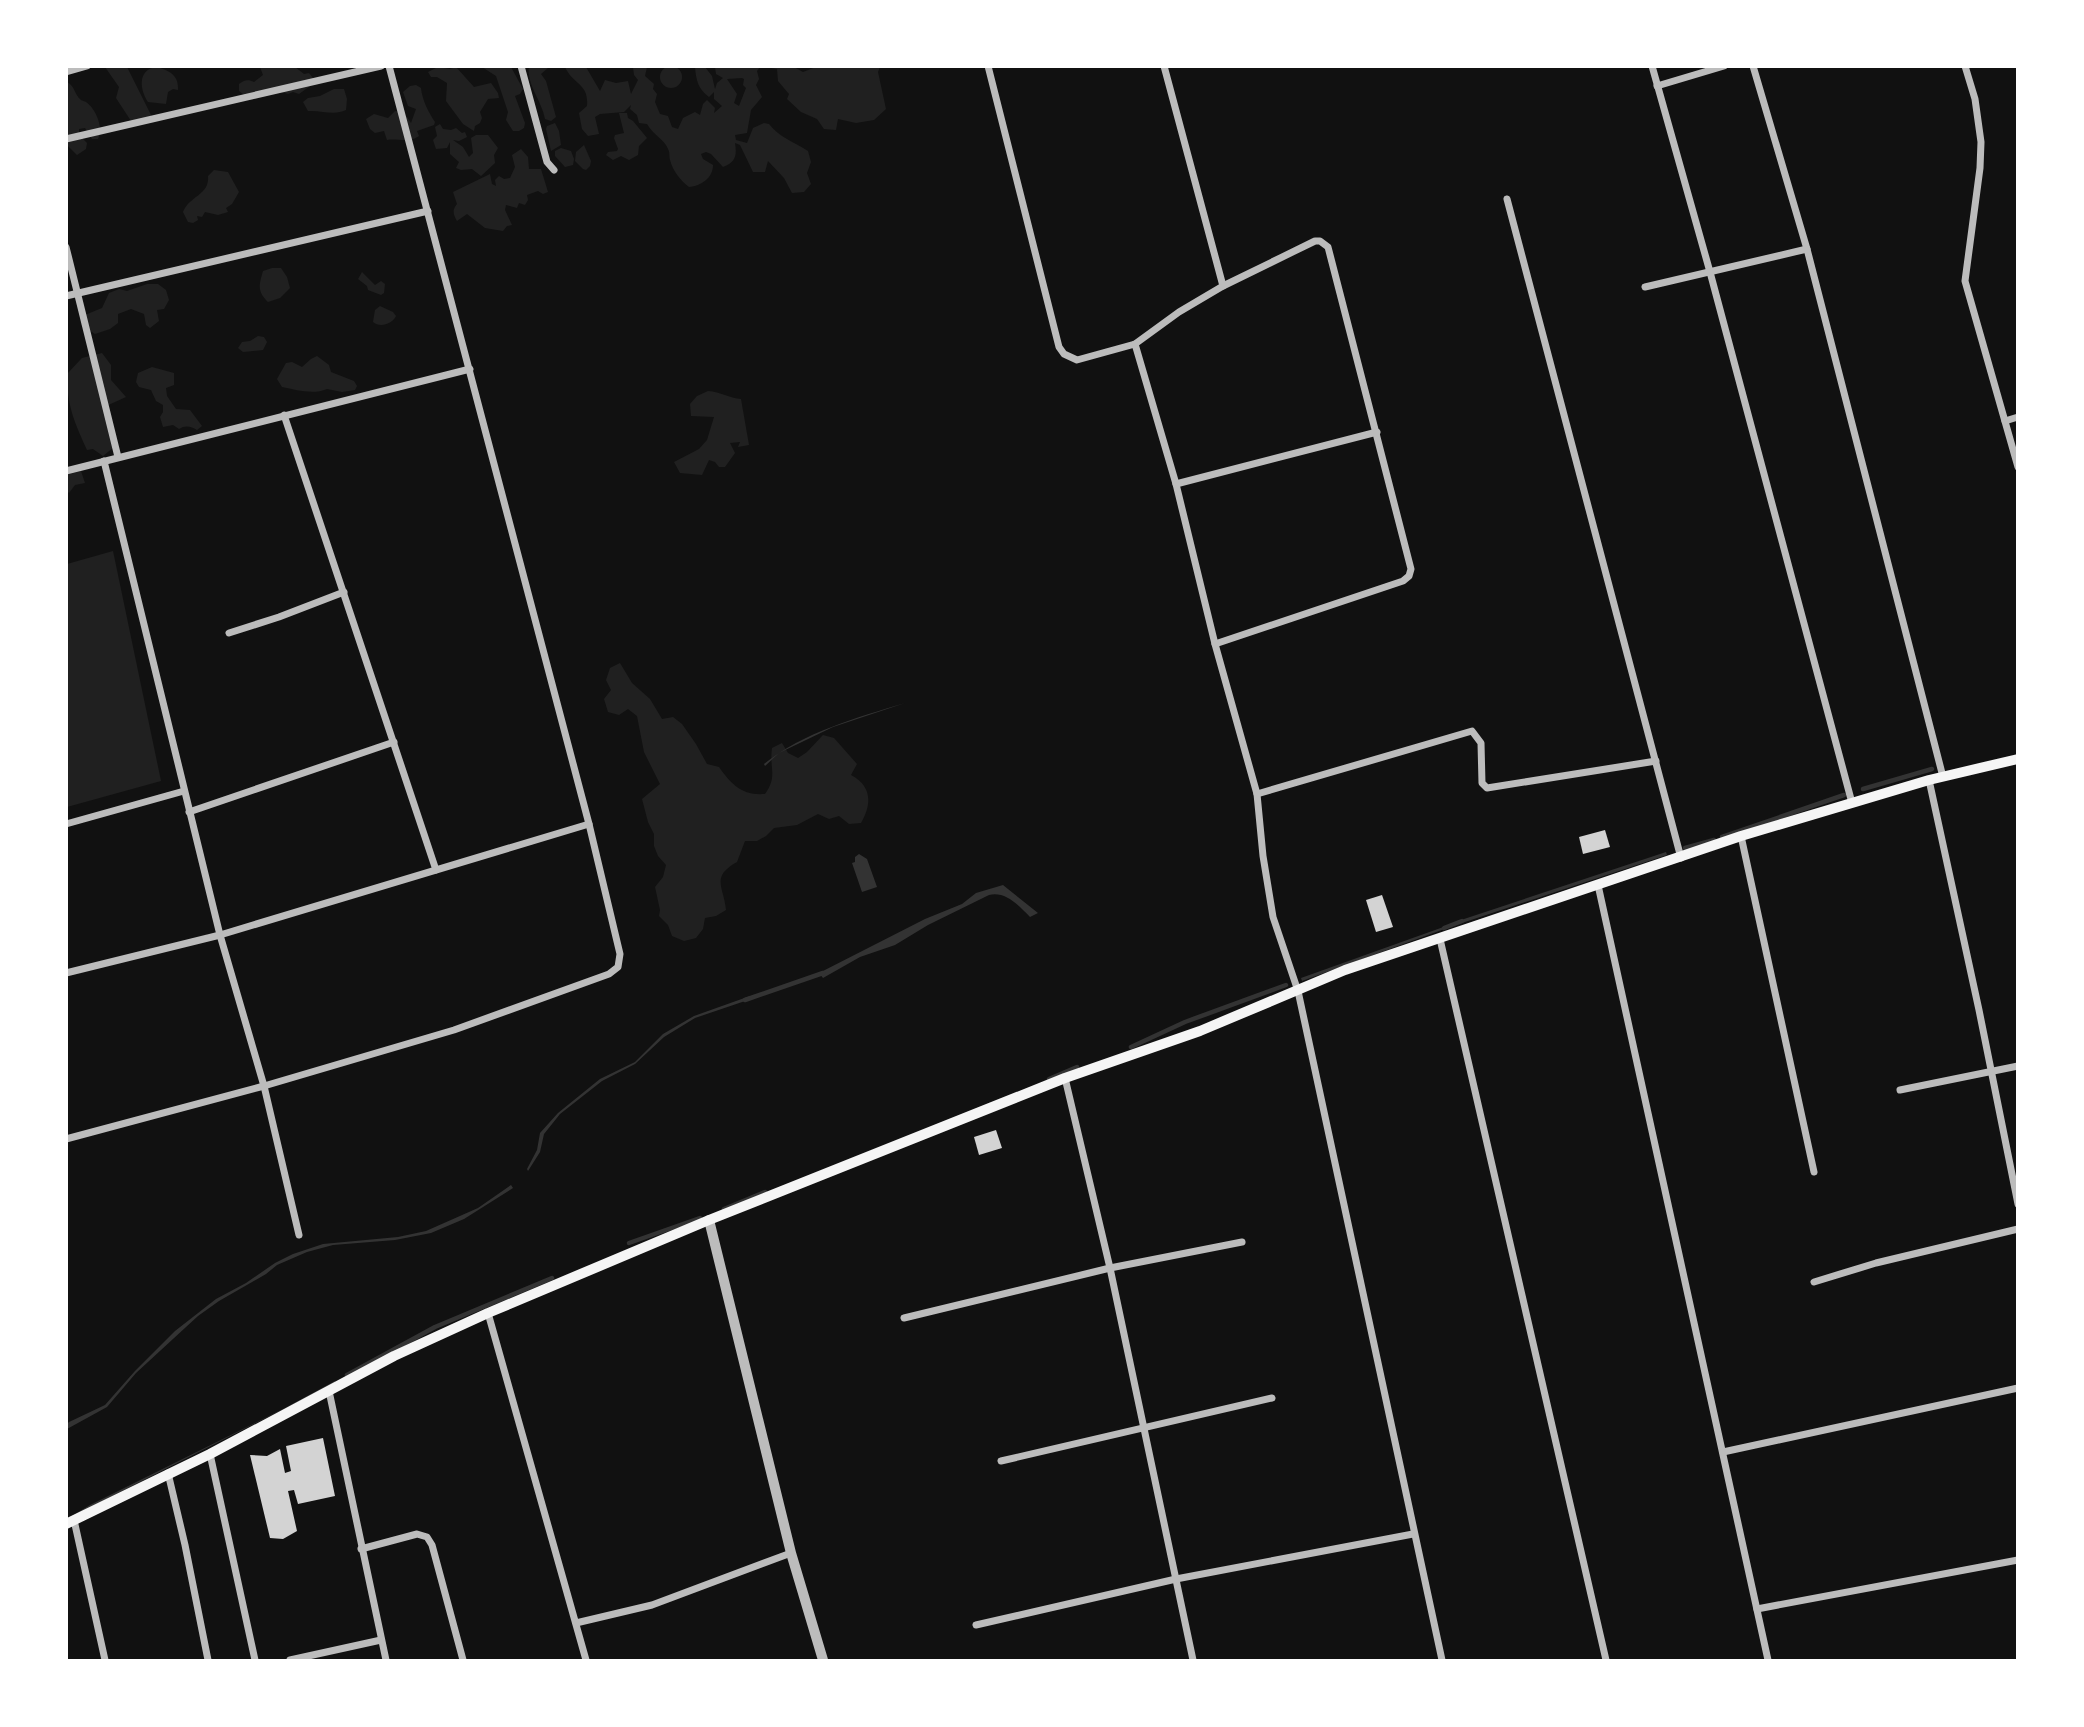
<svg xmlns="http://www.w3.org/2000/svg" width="2084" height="1727" viewBox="0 0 2084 1727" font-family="'DejaVu Sans',sans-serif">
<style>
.green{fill:#202020;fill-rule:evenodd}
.water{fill:#333}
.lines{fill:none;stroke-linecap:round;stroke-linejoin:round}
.stream{stroke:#333;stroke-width:4.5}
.building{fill:#d3d3d3}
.minor{stroke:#bcbcbc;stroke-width:7}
.tertiary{stroke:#bcbcbc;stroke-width:10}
.secondary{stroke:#f5f5f5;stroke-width:10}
</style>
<rect width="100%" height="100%" fill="#111"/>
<g class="green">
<circle cx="671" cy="77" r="11"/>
<path d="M529,66L549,67L541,74L546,81L556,117L551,121L545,119C542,101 526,84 529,66Z"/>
<polygon points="105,67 127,67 151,115 150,121 133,124 116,98 119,87"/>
<path d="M156,67C169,70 179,75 178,90L173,89L168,92L166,104L148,102C140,90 137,70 156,67Z"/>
<path d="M260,67H295L304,74L309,73L313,78V84L299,94L293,92L288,94L276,90L251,100L239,91V84C244,80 248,79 254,82L263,75Z"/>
<polygon points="438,67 450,69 456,67 474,87 491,83 498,93 499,98 488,99 480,112 482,118 480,123 475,126 474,131 463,124 446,101 447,83 437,77 431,77 428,72"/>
<polygon points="482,67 511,67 523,89 520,94 515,96 525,123 524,128 519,131 513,131 506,120 508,112 496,76"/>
<path d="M565,67H586L600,91L605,80L616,83L628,81L631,94L638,80L634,75L633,67H647L645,76L654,84L653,89L657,94L655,102L660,114L668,116L672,127L678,129L683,118L695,112L700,115L703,104L707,100L715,108L714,113L722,106L714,99V92L709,97C698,89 696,80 695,67H705L712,76L715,89L717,83L723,78L716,74L715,67H760L757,71L759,79L756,85L762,97L751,110L747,133L735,135L736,140L747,143L753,128L764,123L769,124C779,137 794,142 808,151L811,162L807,173L811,184L804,192L792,193L784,178L768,161L765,172H753L740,145L735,143C737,155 736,162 723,167L711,154L706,152L701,154L703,159L713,165C713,178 701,186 689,187C680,180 673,171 670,160C669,156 670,152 668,149C665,140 653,135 647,124L639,123L637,115L630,109L631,105L624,112L600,114L595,117L599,134L588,136L582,129L579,113L587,106C589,83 573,85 565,67ZM742,78L744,79L743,85L746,88L739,106L734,103L737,94L727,79Z"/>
<polygon points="765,67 794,67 803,72 816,67 880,67 878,72 886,109 874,120 856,123 838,119 836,130 824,129 817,119 801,112 787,99 789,94 778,81 777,69"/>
<path d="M67,82C75,86 74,94 81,100C82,101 85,101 86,102C96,109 104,128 98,139H92L85,128L79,129V135L87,143L86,149L77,155L67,145Z"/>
<path d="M416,85L421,88C422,100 429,113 435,122L434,125L417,131L419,136C407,144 399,138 387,140L384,131L375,133L370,129L366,119L374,114L388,118L395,111C405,112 407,117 411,123L416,109L408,106L403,92L410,86Z"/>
<path d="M334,89H344L347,99L346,110C334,116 322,110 308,111L303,102L308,98L320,96Z"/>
<polygon points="619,113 627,113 628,118 633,121 647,138 639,146 638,155 629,160 621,156 613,160 606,155 608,152 617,151 618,149 614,138 615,135 624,133"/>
<polygon points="555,123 559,131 561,145 551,151 546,129 547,126"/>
<polygon points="440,124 443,129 451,130 456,128 462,133 465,132 467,137 459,141 453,140 463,147 469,157 473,153 471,138 476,135 488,135 498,148 494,155 495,163 481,176 472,169 461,170 456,168 459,162 450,154 450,142 447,148 436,149 433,140 437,136 435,127"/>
<polygon points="584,145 591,161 590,166 586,170 583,169 575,161 576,152"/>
<polygon points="561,148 571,151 574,159 573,165 565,167 555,156 555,151"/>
<path d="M521,149L528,157L529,169H541L548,192L543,194L538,191L527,195L528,200L525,205L519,203L517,208L506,205L505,210L512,225L507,226L503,231L485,228L467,214L457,221C453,214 452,210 457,204L453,192L490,174L492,184L496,186L495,180L499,176L504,179L510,178L515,167L512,155Z"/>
<path d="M214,170L228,172L239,192L232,204L226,208L228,212L218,215L205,212L202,217L197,216L198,220L193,223L188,222L183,212C189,196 210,195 208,176Z"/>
<path d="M272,268H281L287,277L290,288L280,298L268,302C257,291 259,285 263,271Z"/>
<polygon points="362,272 375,285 381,281 385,284 384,293 381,295 368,290 367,286 358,279"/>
<polygon points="147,284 158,284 166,290 169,300 164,309 157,310 159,321 150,328 146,325 144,314 131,309 118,314 118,323 110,329 95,334 81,325 80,317 102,308 109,293 119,289 127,291"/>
<path d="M380,306L393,312L396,316C392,324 380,328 373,322L375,310Z"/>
<polygon points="258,336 264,337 267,342 263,350 243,352 238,348 242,342 250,341"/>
<path d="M102,353L111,365V380L126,397L104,407L114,447L103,456L93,449L87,450C74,421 67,406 67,374L82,358Z"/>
<path d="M317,356L329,365L331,372L354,381L357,386L355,390L342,392L327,389C313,395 297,390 282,387L277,379L286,363L292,362L302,367L311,359Z"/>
<path d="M152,367L174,373V385L166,388L167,396L176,409L190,410L202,426L197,430C191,426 185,425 179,429L173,425L163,427L160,417L163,412V405L156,401L151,390L139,387L136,382L138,373Z"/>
<path d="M708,391C721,392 729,398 741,399L749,445L738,447L740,442L730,443L735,453L725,467H719L715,462L709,460L702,475L680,473L674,462L699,449L707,440L714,417L691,416L690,404L697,396Z"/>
<polygon points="81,471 85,483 75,485 69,493 67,491 66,475"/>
<polygon points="113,551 161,781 67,807 67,564"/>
<path d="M620,663L632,683L650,699L662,719L673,717L682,724L696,744L707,764L719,767C731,784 742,796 765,794C778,776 769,768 772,748L782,743L788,753L798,758L807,752L823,735L834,738L857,764L851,775C872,786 872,804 861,823L849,824L839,816L829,819L818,814L797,825L774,828L766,836L757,841H745L737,862C710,877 724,887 726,910L716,916L705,918L703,929L696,938L684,941L672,936L668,925L659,916L660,910L655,887L663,877L666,865L658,856L654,846V834L648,822L642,799L660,784L644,752L637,716L628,709L619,715L608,712L604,699L611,690L606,680L610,668Z"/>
</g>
<g class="water">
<path d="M905,703L833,727L779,753L765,766L764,764C804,732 856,718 905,703Z"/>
<polygon points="1666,852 1667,855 1459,924 1458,921"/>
<polygon points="859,854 867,859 877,887 862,892 852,863 855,862 855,857"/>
<path d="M1003,885L1038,913L1030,917C1019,906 1006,891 989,895L928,925L895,945L860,957L823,978L819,973L925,919L962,904L976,893Z"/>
<polygon points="1449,925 1450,927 1302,981 1301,978"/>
<polygon points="750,996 751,999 695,1018 664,1037 635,1064 602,1081 560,1114 544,1134 540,1152 528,1171 527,1169 537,1150 540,1133 558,1113 600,1079 635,1062 663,1034 694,1016"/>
<polygon points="511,1185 513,1188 464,1219 431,1233 395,1240 333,1245 307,1252 277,1265 266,1274 219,1301 198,1316 136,1373 107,1407 67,1429 67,1424 69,1422 105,1405 135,1371 175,1331 216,1299 246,1283 275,1263 293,1254 323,1244 398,1237 426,1231 478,1208"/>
<polygon points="335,1381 335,1383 67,1519 90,1505 285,1408"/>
</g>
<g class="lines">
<g class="stream">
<polyline points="1863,789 1932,769"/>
<polyline points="1722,837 1844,795"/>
<polyline points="1685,848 1714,840"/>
<polyline points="1444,928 1462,921"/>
<polyline points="745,1000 823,973"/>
<polyline points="1131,1047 1185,1022 1286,985"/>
<polyline points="1049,1079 1077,1067"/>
<polyline points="724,1209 765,1192"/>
<polyline points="629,1243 700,1218"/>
<polyline points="347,1375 435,1327 552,1278"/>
</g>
</g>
<g class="building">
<polygon points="1605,830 1610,847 1583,854 1579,837"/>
<polygon points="1382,895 1393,927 1376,932 1366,900"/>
<polygon points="996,1130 1002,1148 979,1155 974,1137"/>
<polygon points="323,1438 335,1496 298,1504 294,1490 288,1491 297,1531 283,1539 270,1538 250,1455 267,1456 280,1449 285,1473 291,1471 286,1446"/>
</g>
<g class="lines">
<g class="minor">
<polyline points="521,66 547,162 554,170"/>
<polyline points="988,66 1059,347 1064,354 1077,360 1135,344 1179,312 1223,286 1315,241 1320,241 1328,247 1411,569 1409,576 1403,581 1215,644"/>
<polyline points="1164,66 1223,286"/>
<polyline points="1652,66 1710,272 1852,803"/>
<polyline points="1753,66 1807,249 1943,777"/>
<polyline points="1965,66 1975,99 1981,142 1980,168 1965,281 2018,467"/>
<polyline points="66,72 87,66"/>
<polyline points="1657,86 1724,66"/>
<polyline points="66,139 381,66"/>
<polyline points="1507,199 1681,858"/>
<polyline points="66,247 118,457"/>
<polyline points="1645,287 1807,249"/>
<polyline points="66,296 428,211"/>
<polyline points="1135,344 1176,484 1215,644 1257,794 1263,856 1273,917 1298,991 1442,1660"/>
<polyline points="284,415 436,870"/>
<polyline points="2005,421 2018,417"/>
<polyline points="104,461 220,935 264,1086 299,1235"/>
<polyline points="66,471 470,369"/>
<polyline points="1176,484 1377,432"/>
<polyline points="229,633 279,617 344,592"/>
<polyline points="1929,780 1979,1010 2018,1204"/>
<polyline points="1257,794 1472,731 1481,743 1482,783 1487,788 1656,761"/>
<polyline points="189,812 394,742"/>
<polyline points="66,824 184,791"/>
<polyline points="1741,836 1814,1172"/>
<polyline points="1598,885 1768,1660"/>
<polyline points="1440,939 1606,1660"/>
<polyline points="66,973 220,935 589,824"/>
<polyline points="1065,1078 1110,1268 1193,1660"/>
<polyline points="1900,1090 2018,1066"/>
<polyline points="66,1139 264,1086 454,1030 609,974 618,967 620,954 589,824 389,66"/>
<polyline points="1814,1282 1876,1263 2018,1229"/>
<polyline points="488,1313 586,1660"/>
<polyline points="904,1318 1110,1268 1242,1242"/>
<polyline points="329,1391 386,1660"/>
<polyline points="1723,1452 2018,1388"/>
<polyline points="210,1454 255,1660"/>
<polyline points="1001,1461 1272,1398"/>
<polyline points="168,1473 185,1545 208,1660"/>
<polyline points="74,1520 105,1660"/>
<polyline points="361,1549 417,1534 427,1537 432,1545 463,1660"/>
<polyline points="1757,1609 2018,1560"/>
<polyline points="576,1623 652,1605 791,1553"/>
<polyline points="976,1625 1176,1579 1413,1534"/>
<polyline points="290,1660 381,1640"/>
</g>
<polyline class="tertiary" points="709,1220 791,1553 823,1660"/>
<polyline class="secondary" points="66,1524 210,1454 394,1356 488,1313 709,1220 1065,1078 1200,1031 1345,970 1741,836 1929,780 2018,759"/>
</g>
<rect width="2084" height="1727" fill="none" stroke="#ffffff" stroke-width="136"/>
</svg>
